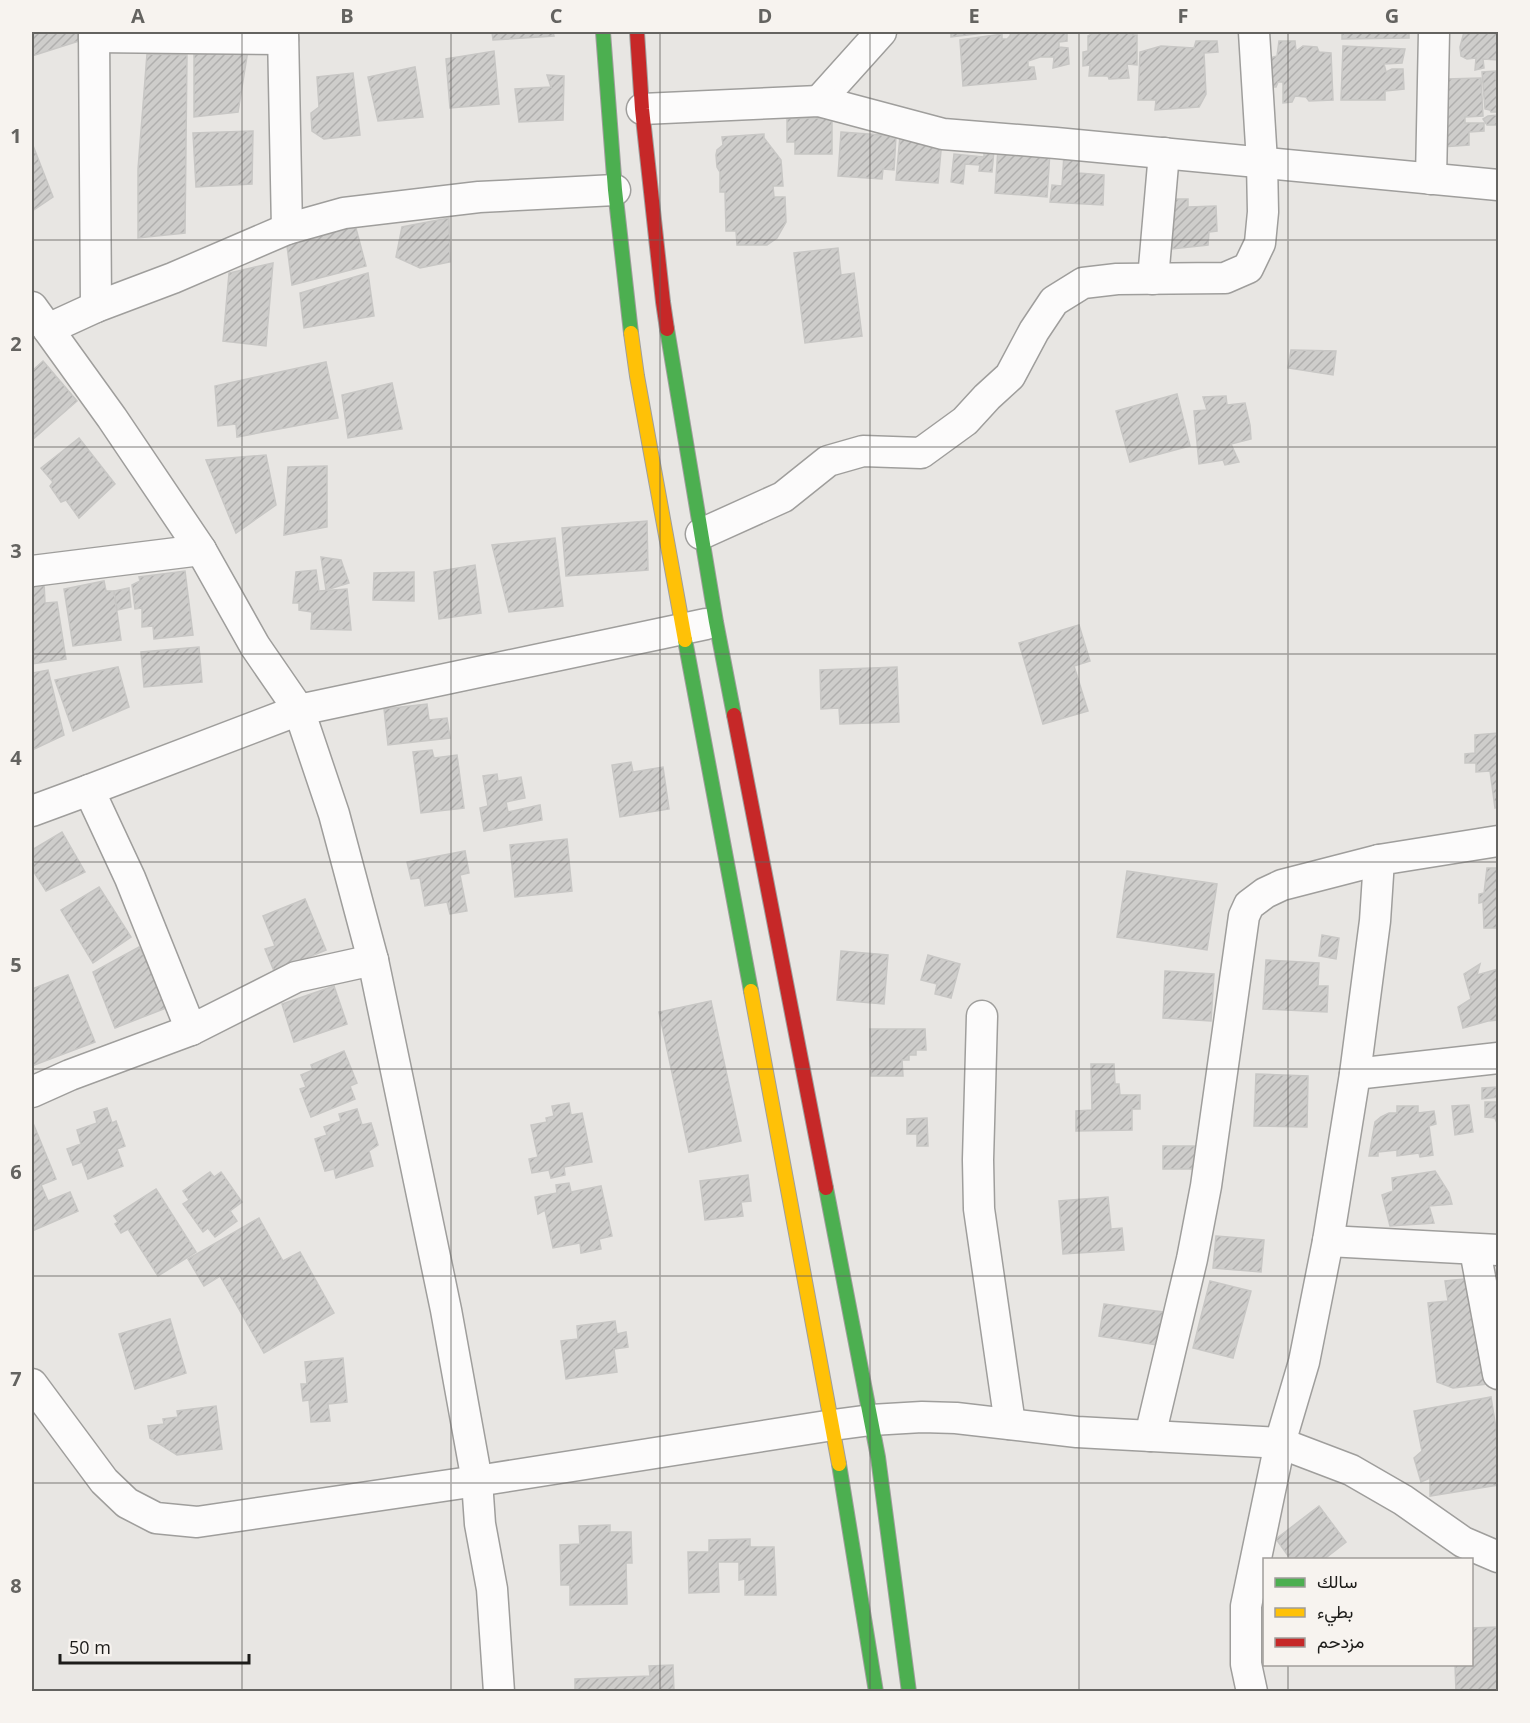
<svg xmlns="http://www.w3.org/2000/svg" width="1530" height="1723" viewBox="0 0 1530 1723" font-family="'Open Sans',Vazirmatn,sans-serif">
<style>
.building{fill:url(#building-hatch);stroke:#c8c7c5;stroke-width:1.5}
.lines{fill:none;stroke-linecap:round;stroke-linejoin:round}
.street-casing{stroke:#9f9e9c;stroke-width:33}
.fast-casing{stroke:#9f9e9c;stroke-width:16}
.slow-casing{stroke:#9f9e9c;stroke-width:16}
.jam-casing{stroke:#9f9e9c;stroke-width:16}
.street{stroke:#fcfbfb;stroke-width:30}
.fast{stroke:#4caf50;stroke-width:14}
.slow{stroke:#ffc107;stroke-width:14}
.jam{stroke:#c62828;stroke-width:14}
.grid{fill:none;stroke:#646360;stroke-width:1.5;stroke-opacity:0.55}
.neatline{fill:none;stroke:#646360;stroke-width:2}
.grid-label{font-size:20px;text-anchor:middle;font-weight:bold;fill:#646360}
</style>
<defs>
<pattern id="building-hatch" width="6" height="6" patternUnits="userSpaceOnUse" patternTransform="scale(1.5)"><rect width="6" height="6" fill="#cecdcb"/><path d="M-1 1l2-2M0 6l6-6M5 7l2-2" fill="none" stroke="#b0afae"/></pattern>
</defs>
<rect width="100%" height="100%" fill="#e8e6e3"/>
<g class="building">
<polygon points="32,32 78,32 82,40 32,56"/>
<polygon points="492,32 553,32 554,36 493,40"/>
<polygon points="951,32 993,32 951,37"/>
<polygon points="1011,32 1067,32 1067,41 1059,42 1059,47 1068,48 1069,64 1053,68 1054,57 1040,57 1028,61 1028,67 1034,67 1036,79 963,86 960,40 1002,34 1002,39 1007,39 1010,36"/>
<polygon points="1095,32 1133,32 1133,35 1137,35 1137,65 1127,64 1129,78 1109,79 1108,76 1089,76 1090,65 1083,66 1083,52 1088,51 1088,36"/>
<polygon points="1342,32 1409,32 1409,38 1342,39"/>
<polygon points="1464,32 1498,32 1498,60 1483,59 1484,68 1475,70 1476,58 1467,59 1461,56 1460,47"/>
<polygon points="1196,41 1217,41 1218,52 1204,53 1206,94 1199,107 1155,110 1156,100 1138,100 1140,52 1161,46 1194,48"/>
<polygon points="1279,41 1295,41 1296,51 1303,46 1317,47 1319,52 1331,53 1333,100 1309,101 1306,97 1295,96 1292,102 1283,103 1283,82 1278,82 1276,87 1272,87 1270,58 1277,56"/>
<polygon points="1343,46 1405,49 1402,63 1384,64 1386,72 1392,69 1403,69 1404,89 1385,91 1385,100 1341,100"/>
<polygon points="248,50 238,112 194,117 194,54"/>
<polygon points="494,51 499,104 450,108 446,59"/>
<polygon points="147,54 187,55 185,233 138,238 138,169"/>
<polygon points="415,67 423,117 378,121 368,77"/>
<polygon points="1496,71 1495,79 1498,80 1498,112 1491,112 1490,110 1485,109 1482,72"/>
<polygon points="353,73 360,135 324,139 312,131 311,113 319,107 317,77"/>
<polygon points="547,75 564,76 563,120 519,122 515,89 551,87"/>
<polygon points="1481,78 1483,116 1465,117 1465,123 1484,123 1484,131 1469,132 1469,145 1442,147 1446,79"/>
<polygon points="1498,115 1498,125 1487,125 1483,119 1488,116"/>
<polygon points="787,118 832,118 832,154 795,154 795,142 787,142"/>
<polygon points="253,131 252,184 196,187 193,133"/>
<polygon points="841,132 896,136 894,170 883,169 882,179 838,176"/>
<polygon points="764,134 764,138 781,160 783,186 773,186 774,197 785,197 786,222 777,238 767,245 737,245 736,231 726,231 725,192 720,192 720,172 717,167 716,155 717,150 723,145 722,137"/>
<polygon points="900,136 942,140 938,183 896,180"/>
<polygon points="32,143 53,197 32,211"/>
<polygon points="998,148 1050,152 1047,197 995,193"/>
<polygon points="984,149 994,150 992,172 979,171 980,165 965,164 963,184 951,182 954,154 984,157"/>
<polygon points="1064,154 1079,155 1078,173 1104,175 1103,205 1050,202 1052,185 1062,186"/>
<polygon points="1166,199 1188,199 1188,207 1216,206 1217,231 1209,232 1208,245 1172,249 1172,229 1175,214 1164,213"/>
<polygon points="353,217 366,266 292,285 286,238"/>
<polygon points="449,218 450,262 420,268 396,257 402,227"/>
<polygon points="838,248 841,275 854,273 862,336 805,343 794,253"/>
<polygon points="273,263 266,346 223,341 229,273"/>
<polygon points="368,273 374,316 304,328 300,293"/>
<polygon points="1291,350 1336,351 1333,375 1288,368"/>
<polygon points="43,361 77,401 32,440 32,371"/>
<polygon points="326,362 338,418 237,437 236,424 218,426 215,386"/>
<polygon points="392,383 402,429 348,438 342,395"/>
<polygon points="1177,394 1190,446 1130,462 1116,411"/>
<polygon points="1226,396 1227,405 1245,403 1250,425 1251,439 1231,444 1239,462 1225,465 1223,460 1199,464 1194,411 1207,410 1203,397"/>
<polygon points="79,438 115,484 79,518 66,500 61,502 50,486 53,482 41,468"/>
<polygon points="266,455 276,505 236,533 206,460"/>
<polygon points="327,466 327,527 284,535 288,467"/>
<polygon points="647,521 648,570 566,576 562,528"/>
<polygon points="555,538 563,606 509,612 492,545"/>
<polygon points="321,557 341,560 349,583 326,590"/>
<polygon points="475,565 481,613 439,619 434,572"/>
<polygon points="316,570 319,591 347,589 351,630 311,629 312,612 299,610 299,603 293,603 296,572"/>
<polygon points="185,571 193,635 154,639 153,626 142,627 142,608 135,609 132,585 140,581 139,577"/>
<polygon points="414,572 414,601 373,600 374,573"/>
<polygon points="104,581 106,591 114,591 121,640 73,646 64,589"/>
<polygon points="44,582 45,603 57,602 66,659 32,664 32,585"/>
<polygon points="129,588 131,607 117,610 114,591"/>
<polygon points="1079,625 1090,661 1074,666 1088,711 1043,724 1019,643"/>
<polygon points="199,647 202,682 144,687 141,652"/>
<polygon points="118,667 129,707 73,731 55,680"/>
<polygon points="897,667 899,722 840,724 839,708 821,709 820,670"/>
<polygon points="48,670 64,735 32,750 32,673"/>
<polygon points="427,704 429,720 447,718 450,738 388,745 384,709"/>
<polygon points="1498,733 1498,807 1495,808 1490,771 1476,772 1476,763 1465,763 1465,754 1475,753 1475,735"/>
<polygon points="432,750 434,758 457,755 464,808 421,813 413,752"/>
<polygon points="631,762 633,772 663,767 669,809 620,817 612,765"/>
<polygon points="497,774 498,781 521,777 525,798 506,802 508,812 540,805 542,820 484,831 480,808 488,806 483,776"/>
<polygon points="62,832 85,872 46,891 32,869 32,850"/>
<polygon points="567,839 572,891 515,897 510,845"/>
<polygon points="465,851 469,873 460,875 467,911 450,914 447,902 425,906 420,878 411,879 407,862"/>
<polygon points="1487,868 1498,868 1498,928 1484,928 1483,902 1479,903 1479,894 1484,893"/>
<polygon points="1127,871 1217,884 1207,950 1117,937"/>
<polygon points="99,887 131,937 93,963 61,910"/>
<polygon points="305,899 326,950 274,971 265,949 275,946 263,916"/>
<polygon points="1322,935 1339,938 1336,959 1319,956"/>
<polygon points="139,947 171,1006 115,1028 93,972"/>
<polygon points="841,951 888,955 884,1004 837,1000"/>
<polygon points="928,955 960,964 951,998 935,994 937,984 921,980"/>
<polygon points="1266,960 1319,963 1318,986 1328,986 1327,1012 1263,1009"/>
<polygon points="1480,964 1477,975 1498,969 1498,1020 1488,1021 1463,1028 1458,1007 1471,999 1464,974"/>
<polygon points="1165,971 1214,974 1211,1021 1163,1018"/>
<polygon points="68,975 95,1042 32,1066 32,989"/>
<polygon points="334,986 347,1024 294,1042 282,1004"/>
<polygon points="711,1001 741,1141 689,1152 659,1012"/>
<polygon points="870,1029 925,1029 926,1050 916,1050 916,1055 909,1055 909,1060 902,1060 903,1076 871,1076"/>
<polygon points="344,1051 357,1083 350,1086 355,1099 311,1117 300,1089 306,1087 301,1075 313,1070 311,1065"/>
<polygon points="1091,1064 1114,1064 1115,1084 1119,1084 1120,1095 1140,1095 1140,1109 1132,1109 1132,1130 1076,1131 1076,1111 1092,1110"/>
<polygon points="1256,1074 1308,1076 1307,1127 1254,1126"/>
<polygon points="1498,1087 1498,1097 1482,1099 1482,1088"/>
<polygon points="1485,1102 1498,1102 1498,1126 1495,1118 1485,1117"/>
<polygon points="569,1103 571,1115 582,1113 592,1162 564,1167 565,1175 551,1178 549,1170 532,1173 529,1159 538,1157 531,1125 547,1122 546,1118 554,1116 552,1106"/>
<polygon points="1469,1105 1473,1132 1455,1135 1452,1106"/>
<polygon points="1397,1106 1418,1106 1418,1113 1434,1111 1436,1124 1429,1126 1433,1155 1420,1157 1419,1153 1397,1156 1397,1150 1378,1152 1378,1156 1369,1156 1375,1122 1381,1117 1389,1113 1397,1113"/>
<polygon points="107,1108 112,1123 116,1121 125,1146 117,1149 123,1166 88,1179 82,1162 73,1165 67,1149 81,1144 77,1130 97,1123 94,1112"/>
<polygon points="357,1109 362,1125 371,1123 378,1145 369,1151 373,1166 336,1178 334,1169 325,1171 315,1139 327,1135 324,1127 341,1121 339,1114"/>
<polygon points="927,1118 928,1146 917,1146 917,1134 907,1134 907,1119"/>
<polygon points="33,1123 56,1179 41,1185 48,1201 70,1192 78,1211 32,1231"/>
<polygon points="1163,1146 1201,1146 1194,1169 1163,1169"/>
<polygon points="1435,1171 1449,1193 1452,1204 1429,1206 1434,1223 1390,1226 1382,1195 1393,1191 1392,1178"/>
<polygon points="210,1172 214,1177 221,1172 242,1202 230,1211 237,1221 215,1237 208,1228 203,1232 183,1204 189,1200 183,1191"/>
<polygon points="748,1175 751,1201 741,1202 743,1216 705,1220 700,1181"/>
<polygon points="569,1183 571,1192 601,1186 612,1236 599,1239 601,1249 581,1253 580,1243 553,1248 545,1210 538,1214 535,1197 557,1193 556,1185"/>
<polygon points="156,1189 196,1252 158,1276 128,1229 121,1233 115,1224 118,1222 114,1216"/>
<polygon points="1108,1197 1111,1229 1122,1228 1124,1250 1063,1254 1059,1201"/>
<polygon points="259,1218 283,1261 300,1252 334,1313 264,1353 220,1276 204,1286 188,1259"/>
<polygon points="1216,1236 1264,1240 1261,1272 1213,1268"/>
<polygon points="1474,1278 1487,1384 1453,1388 1437,1382 1428,1303 1448,1301 1445,1281"/>
<polygon points="1210,1281 1251,1291 1233,1358 1193,1348"/>
<polygon points="1104,1304 1163,1312 1157,1345 1099,1336"/>
<polygon points="170,1319 186,1373 135,1389 119,1334"/>
<polygon points="615,1321 617,1334 626,1332 628,1347 614,1349 617,1372 566,1379 561,1341 578,1339 577,1326"/>
<polygon points="343,1358 347,1402 328,1404 330,1421 311,1422 309,1400 303,1401 301,1384 307,1384 305,1362"/>
<polygon points="1491,1397 1498,1441 1498,1485 1430,1496 1430,1478 1421,1482 1414,1458 1422,1451 1414,1411"/>
<polygon points="216,1406 222,1449 177,1455 150,1438 148,1426 164,1424 163,1419 178,1417 177,1411"/>
<polygon points="1319,1506 1346,1542 1323,1560 1291,1560 1276,1539"/>
<polygon points="610,1525 610,1532 631,1532 632,1563 626,1563 627,1604 570,1605 570,1585 561,1585 560,1545 580,1544 579,1526"/>
<polygon points="750,1539 750,1547 774,1547 776,1595 745,1595 745,1579 739,1580 739,1562 718,1562 719,1592 689,1593 688,1552 709,1552 709,1540"/>
<polygon points="1498,1627 1498,1692 1456,1692 1455,1664 1472,1664 1472,1628"/>
<polygon points="673,1665 674,1692 575,1692 575,1679 650,1676 649,1666"/>
</g>
<g class="lines">
<defs>
<g id="street">
<polyline points="94,32 96,307"/>
<polyline points="283,32 287,229"/>
<polyline points="94,37 283,39"/>
<polyline points="819,101 881,32"/>
<polyline points="642,109 819,101 943,134 1056,143 1498,185"/>
<polyline points="1431,179 1434,32"/>
<polyline points="1153,279 1164,153"/>
<polyline points="32,307 112,418 201,550 255,646 299,710 334,814 373,960 446,1310 477,1481 480,1524 492,1589 499,1692"/>
<polyline points="48,329 96,307 173,278 287,229 344,213 479,197 615,190"/>
<polyline points="701,534 783,497 828,461 863,451 921,453 965,421 987,397 1010,376 1034,331 1054,301 1083,283 1117,279 1225,278 1248,268 1260,243 1263,212 1262,162 1254,32"/>
<polyline points="32,571 201,550"/>
<polyline points="89,790 130,878 191,1030"/>
<polyline points="32,811 89,790 299,710 706,624"/>
<polyline points="982,1016 978,1160 979,1209 1010,1424"/>
<polyline points="1355,1074 1498,1058"/>
<polyline points="32,1092 70,1075 191,1030 296,977 373,960"/>
<polyline points="1328,1241 1498,1250"/>
<polyline points="1475,1250 1498,1374"/>
<polyline points="32,1384 104,1481 127,1503 156,1518 197,1522 477,1481 833,1425 871,1420 922,1417 956,1418 1077,1432 1280,1443 1304,1362 1328,1241 1355,1074 1375,921 1379,860 1498,841"/>
<polyline points="1150,1436 1192,1259 1206,1186 1244,916 1249,905 1265,893 1282,885 1379,860"/>
<polyline points="1252,1692 1246,1664 1246,1606 1280,1443 1351,1470 1403,1500 1463,1542 1498,1557"/>
</g>
<g id="fast">
<polyline points="603,32 615,190 631,333"/>
<polyline points="667,329 716,622 734,715"/>
<polyline points="685,640 751,991"/>
<polyline points="826,1188 878,1457 909,1692"/>
<polyline points="839,1464 876,1692"/>
</g>
<g id="slow">
<polyline points="631,333 637,376 685,640"/>
<polyline points="751,991 839,1464"/>
</g>
<g id="jam">
<polyline points="637,32 642,109 663,302 667,329"/>
<polyline points="734,715 826,1188"/>
</g>
</defs>
<use href="#street" class="street-casing"/>
<use href="#fast" class="fast-casing"/>
<use href="#slow" class="slow-casing"/>
<use href="#jam" class="jam-casing"/>
<use href="#street" class="street"/>
<use href="#fast" class="fast"/>
<use href="#slow" class="slow"/>
<use href="#jam" class="jam"/>
</g>
<path class="grid" d="M242,32V1692M451,32V1692M660,32V1692M870,32V1692M1079,32V1692M1288,32V1560M32,240H1498M32,447H1498M32,654H1498M32,862H1498M32,1069H1498M32,1276H1498M32,1483H1498M1288,1664V1692"/>
<rect width="1530" height="1723" fill="none" stroke="#f7f3ef" stroke-width="66"/>
<rect x="1263" y="1558" width="210" height="108" fill="#f7f3ef" stroke="#a09d9a" stroke-width="1.5"/>
<rect x="1275" y="1578" width="30" height="9" fill="#4caf50" stroke="#a09d9a" stroke-width="1.5"/>
<text x="1317" y="1588" font-size="18" fill="#1d1c1a">سالك</text>
<rect x="1275" y="1608" width="30" height="9" fill="#ffc107" stroke="#a09d9a" stroke-width="1.5"/>
<text x="1317" y="1618" font-size="18" fill="#1d1c1a">بطيء</text>
<rect x="1275" y="1638" width="30" height="9" fill="#c62828" stroke="#a09d9a" stroke-width="1.5"/>
<text x="1317" y="1648" font-size="18" fill="#1d1c1a">مزدحم</text>
<path d="M60 1654v9h189v-9" fill="none" stroke="#1d1c1a" stroke-width="3"/>
<text x="69" y="1654" font-size="18" fill="#1d1c1a" stroke="#f7f3ef" stroke-width="4.5" paint-order="stroke">50 m</text>
<rect x="33" y="33" width="1464" height="1657" class="neatline"/>
<g class="grid-label">
<text x="138" y="23">A</text>
<text x="347" y="23">B</text>
<text x="556" y="23">C</text>
<text x="765" y="23">D</text>
<text x="974" y="23">E</text>
<text x="1183" y="23">F</text>
<text x="1392" y="23">G</text>
<text x="16" y="143">1</text>
<text x="16" y="351">2</text>
<text x="16" y="558">3</text>
<text x="16" y="765">4</text>
<text x="16" y="972">5</text>
<text x="16" y="1179">6</text>
<text x="16" y="1386">7</text>
<text x="16" y="1593">8</text>
</g>
</svg>
